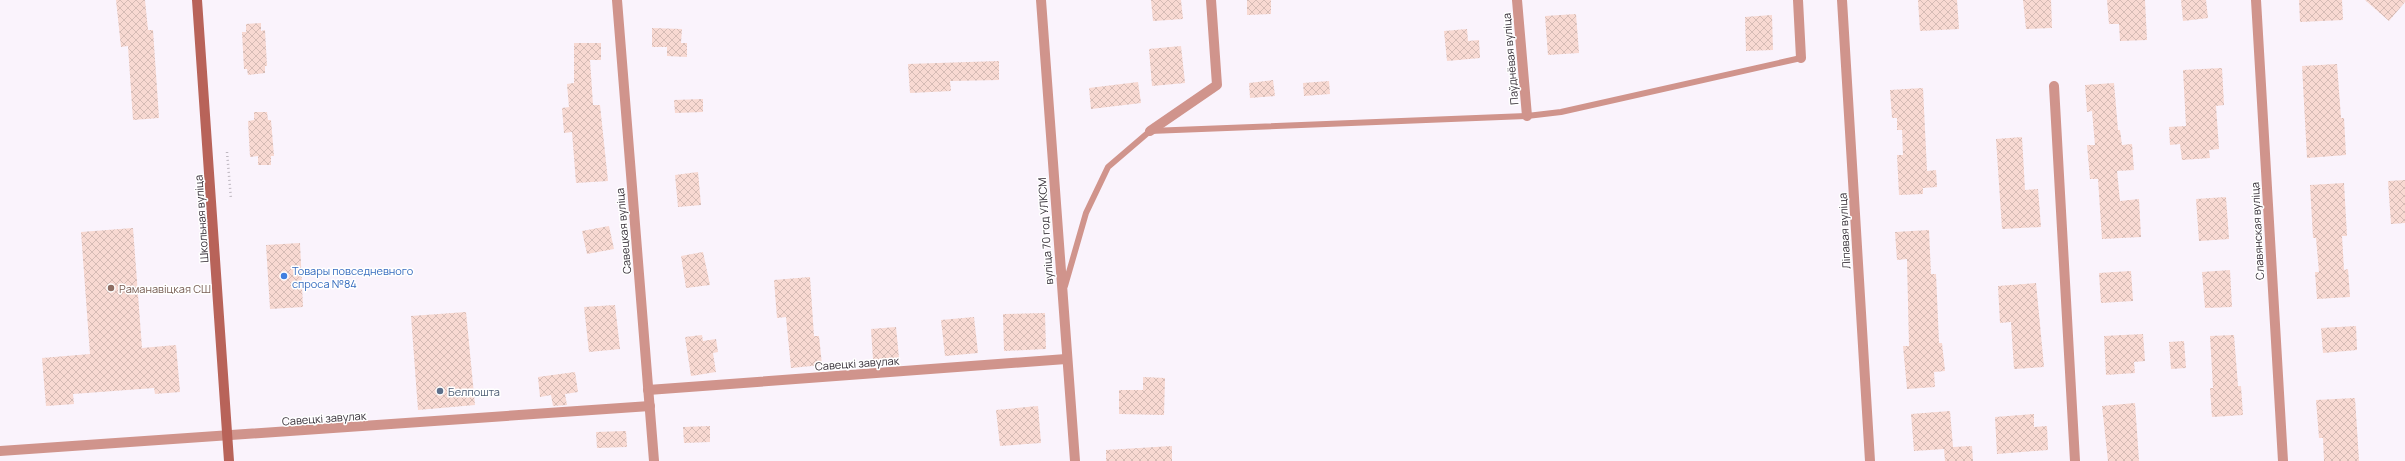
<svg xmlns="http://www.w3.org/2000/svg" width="2405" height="461" viewBox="0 0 2405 461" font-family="Manrope,sans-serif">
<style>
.building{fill:url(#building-cross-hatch)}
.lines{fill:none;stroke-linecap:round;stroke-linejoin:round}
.path{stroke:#bfb8c1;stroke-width:2.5;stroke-dasharray:1 3;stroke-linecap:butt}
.lane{stroke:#d0948c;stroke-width:6}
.street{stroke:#d0948c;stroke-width:10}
.secondary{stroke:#b86359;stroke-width:10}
.shop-dot{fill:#3f7fe0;stroke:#fff;stroke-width:1.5}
.education-dot{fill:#8d6e63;stroke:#fff;stroke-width:1.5}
.service-dot{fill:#5c6f8a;stroke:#fff;stroke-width:1.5}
.labels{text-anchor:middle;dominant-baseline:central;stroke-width:3;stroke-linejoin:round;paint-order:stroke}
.street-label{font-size:11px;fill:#373039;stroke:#fff}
.shop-label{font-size:11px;fill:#366cbe;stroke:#fff;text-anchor:start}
.education-label{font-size:11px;fill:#785e54;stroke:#fff;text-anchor:start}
.service-label{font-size:11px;fill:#4e5e75;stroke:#fff;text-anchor:start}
</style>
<defs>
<pattern id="building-cross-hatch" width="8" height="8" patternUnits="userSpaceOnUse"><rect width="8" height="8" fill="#f8d9d2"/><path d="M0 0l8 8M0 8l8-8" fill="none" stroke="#d5bbb5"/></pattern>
</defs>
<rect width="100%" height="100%" fill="#faf3fc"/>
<g class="building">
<polygon points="116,0 145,0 148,30 153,30 159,118 133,120 128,46 121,47"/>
<polygon points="1151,0 1181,0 1183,19 1153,21"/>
<polygon points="1247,0 1271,0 1271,14 1247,15"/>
<polygon points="1918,0 1957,0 1959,29 1920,31"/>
<polygon points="2023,0 2051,0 2052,28 2026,29"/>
<polygon points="2107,0 2145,0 2147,40 2120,41 2119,24 2109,24"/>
<polygon points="2181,0 2206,0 2208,18 2183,21"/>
<polygon points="2299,0 2342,0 2343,20 2300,22"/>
<polygon points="2365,0 2405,0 2405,2 2389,21"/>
<polygon points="1576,14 1579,53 1548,55 1545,16"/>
<polygon points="1772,15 1773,50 1746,51 1745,17"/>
<polygon points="261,23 261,31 265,30 267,66 265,66 265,73 248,75 247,69 244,69 242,32 246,32 246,24"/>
<polygon points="652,28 682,29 681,43 687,43 687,57 667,56 667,47 652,47"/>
<polygon points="1467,29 1468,41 1479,40 1480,58 1447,61 1444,31"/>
<polygon points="574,43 601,43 601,60 590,60 593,105 600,105 608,181 576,183 572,132 564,133 562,108 569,107 567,84 574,83"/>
<polygon points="1181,46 1185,83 1152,86 1149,49"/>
<polygon points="999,61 999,80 950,81 951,91 910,93 908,64"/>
<polygon points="2337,64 2341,118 2344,118 2346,155 2307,158 2302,66"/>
<polygon points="2222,68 2224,105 2216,106 2219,149 2209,150 2210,158 2182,160 2180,144 2170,145 2169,127 2186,126 2183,70"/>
<polygon points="1273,80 1275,96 1250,98 1249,83"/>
<polygon points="1329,81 1330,94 1304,96 1303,83"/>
<polygon points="1138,82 1141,103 1091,109 1089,88"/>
<polygon points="2114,83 2118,130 2120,130 2122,145 2132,144 2134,170 2117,171 2120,201 2139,199 2141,237 2102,239 2098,179 2090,179 2087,145 2095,145 2092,111 2087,112 2085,85"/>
<polygon points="1923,88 1927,171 1936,170 1937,187 1923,188 1923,194 1899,195 1897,155 1903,155 1902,130 1897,130 1897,118 1892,118 1890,90"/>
<polygon points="703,99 703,112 675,113 674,100"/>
<polygon points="254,112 267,112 268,120 271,120 274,156 271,156 271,165 258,165 258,156 250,157 248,121 254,120"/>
<polygon points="2022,137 2025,190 2038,189 2041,227 2002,229 1996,139"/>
<polygon points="698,172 701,205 678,207 675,175"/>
<polygon points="2405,180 2405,223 2391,224 2388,181"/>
<polygon points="2344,183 2347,236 2342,236 2344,270 2348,269 2350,297 2317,299 2315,272 2319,272 2316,238 2313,238 2310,185"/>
<polygon points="2226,197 2229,239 2199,241 2196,199"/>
<polygon points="609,226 614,249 587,254 582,231"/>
<polygon points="133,228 142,348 176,345 180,392 155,394 154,388 73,394 74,404 46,406 42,358 90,354 81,232"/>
<polygon points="1929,230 1931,274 1936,274 1939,343 1942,343 1945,371 1934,372 1935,387 1907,389 1903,346 1909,346 1907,259 1897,260 1895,232"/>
<polygon points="300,243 303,307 270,309 266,245"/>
<polygon points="703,252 710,285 686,288 681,256"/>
<polygon points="2230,270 2232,307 2205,308 2202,272"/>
<polygon points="2131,271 2133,301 2101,303 2099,273"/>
<polygon points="810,277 814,336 819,336 822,365 791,368 786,317 777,318 774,280"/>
<polygon points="2036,283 2044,367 2014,369 2011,322 2000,323 1998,286"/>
<polygon points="615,305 620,349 589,352 584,307"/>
<polygon points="466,312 475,405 418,410 411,316"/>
<polygon points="1045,313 1046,349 1004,351 1003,314"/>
<polygon points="974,317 978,353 945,356 941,320"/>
<polygon points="2356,326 2357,350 2323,353 2321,328"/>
<polygon points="896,327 899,358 873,360 871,329"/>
<polygon points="2143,334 2145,361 2134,362 2135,373 2106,375 2104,336"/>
<polygon points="702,335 703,341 716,339 718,352 713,353 716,372 691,376 685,337"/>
<polygon points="2234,335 2238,386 2241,386 2243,415 2212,417 2210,388 2213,388 2210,336"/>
<polygon points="2184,341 2186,368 2171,369 2169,342"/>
<polygon points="575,372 578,392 565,394 567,405 553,406 551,395 540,397 538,377"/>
<polygon points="1143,377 1165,378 1164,415 1119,414 1119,390 1143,390"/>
<polygon points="2355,398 2359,461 2324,461 2323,438 2319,438 2316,400"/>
<polygon points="2135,403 2139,461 2108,461 2102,406"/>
<polygon points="1038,406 1041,443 1000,446 996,410"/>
<polygon points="1950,411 1953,447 1972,446 1973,461 1945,461 1944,449 1914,451 1911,414"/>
<polygon points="2034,414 2034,427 2047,426 2048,450 1997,454 1995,417"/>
<polygon points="710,426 710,442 684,443 683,427"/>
<polygon points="626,431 627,447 597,448 596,432"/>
<polygon points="1172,446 1172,461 1106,461 1106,450"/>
</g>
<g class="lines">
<polyline class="path" points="227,152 231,199"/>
<polyline class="lane" points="1065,286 1086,213 1108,167 1150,131 1527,116 1561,112 1801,58"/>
<g class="street">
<polyline points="617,0 654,461"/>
<polyline points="1041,0 1075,461"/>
<polyline points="1517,0 1527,116"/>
<polyline points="1798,0 1801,58"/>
<polyline points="1842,0 1870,461"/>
<polyline points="2256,0 2283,461"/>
<polyline points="2054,86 2075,461"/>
<polyline points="1150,131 1217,85 1211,0"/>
<polyline points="648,390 1066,359"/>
<polyline points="0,451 650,406"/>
</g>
<polyline class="secondary" points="197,0 229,461"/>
</g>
<circle class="shop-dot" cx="284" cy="276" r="4"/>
<circle class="education-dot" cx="111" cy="288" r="4"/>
<circle class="service-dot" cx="440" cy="391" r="4"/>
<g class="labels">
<g class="street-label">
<text transform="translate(1510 59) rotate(-95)">Паўднёвая вуліца</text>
<text transform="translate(201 219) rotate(-94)">Школьная вуліца</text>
<text transform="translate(623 231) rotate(-95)">Савецкая вуліца</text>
<text transform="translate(1045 231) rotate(-94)">вуліца 70 год УЛКСМ</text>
<text transform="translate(1844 231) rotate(-93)">Ліпавая вуліца</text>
<text transform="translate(2257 231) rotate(-93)">Славянская вуліца</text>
<text transform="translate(857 363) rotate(-4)">Савецкі завулак</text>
<text transform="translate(324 418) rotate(-4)">Савецкі завулак</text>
</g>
<g class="shop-label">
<text x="292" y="270">Товары повседневного<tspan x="292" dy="13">спроса №84</tspan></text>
</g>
<g class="education-label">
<text x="119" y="288">Раманавіцкая СШ</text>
</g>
<g class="service-label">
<text x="448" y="391">Белпошта</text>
</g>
</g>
</svg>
